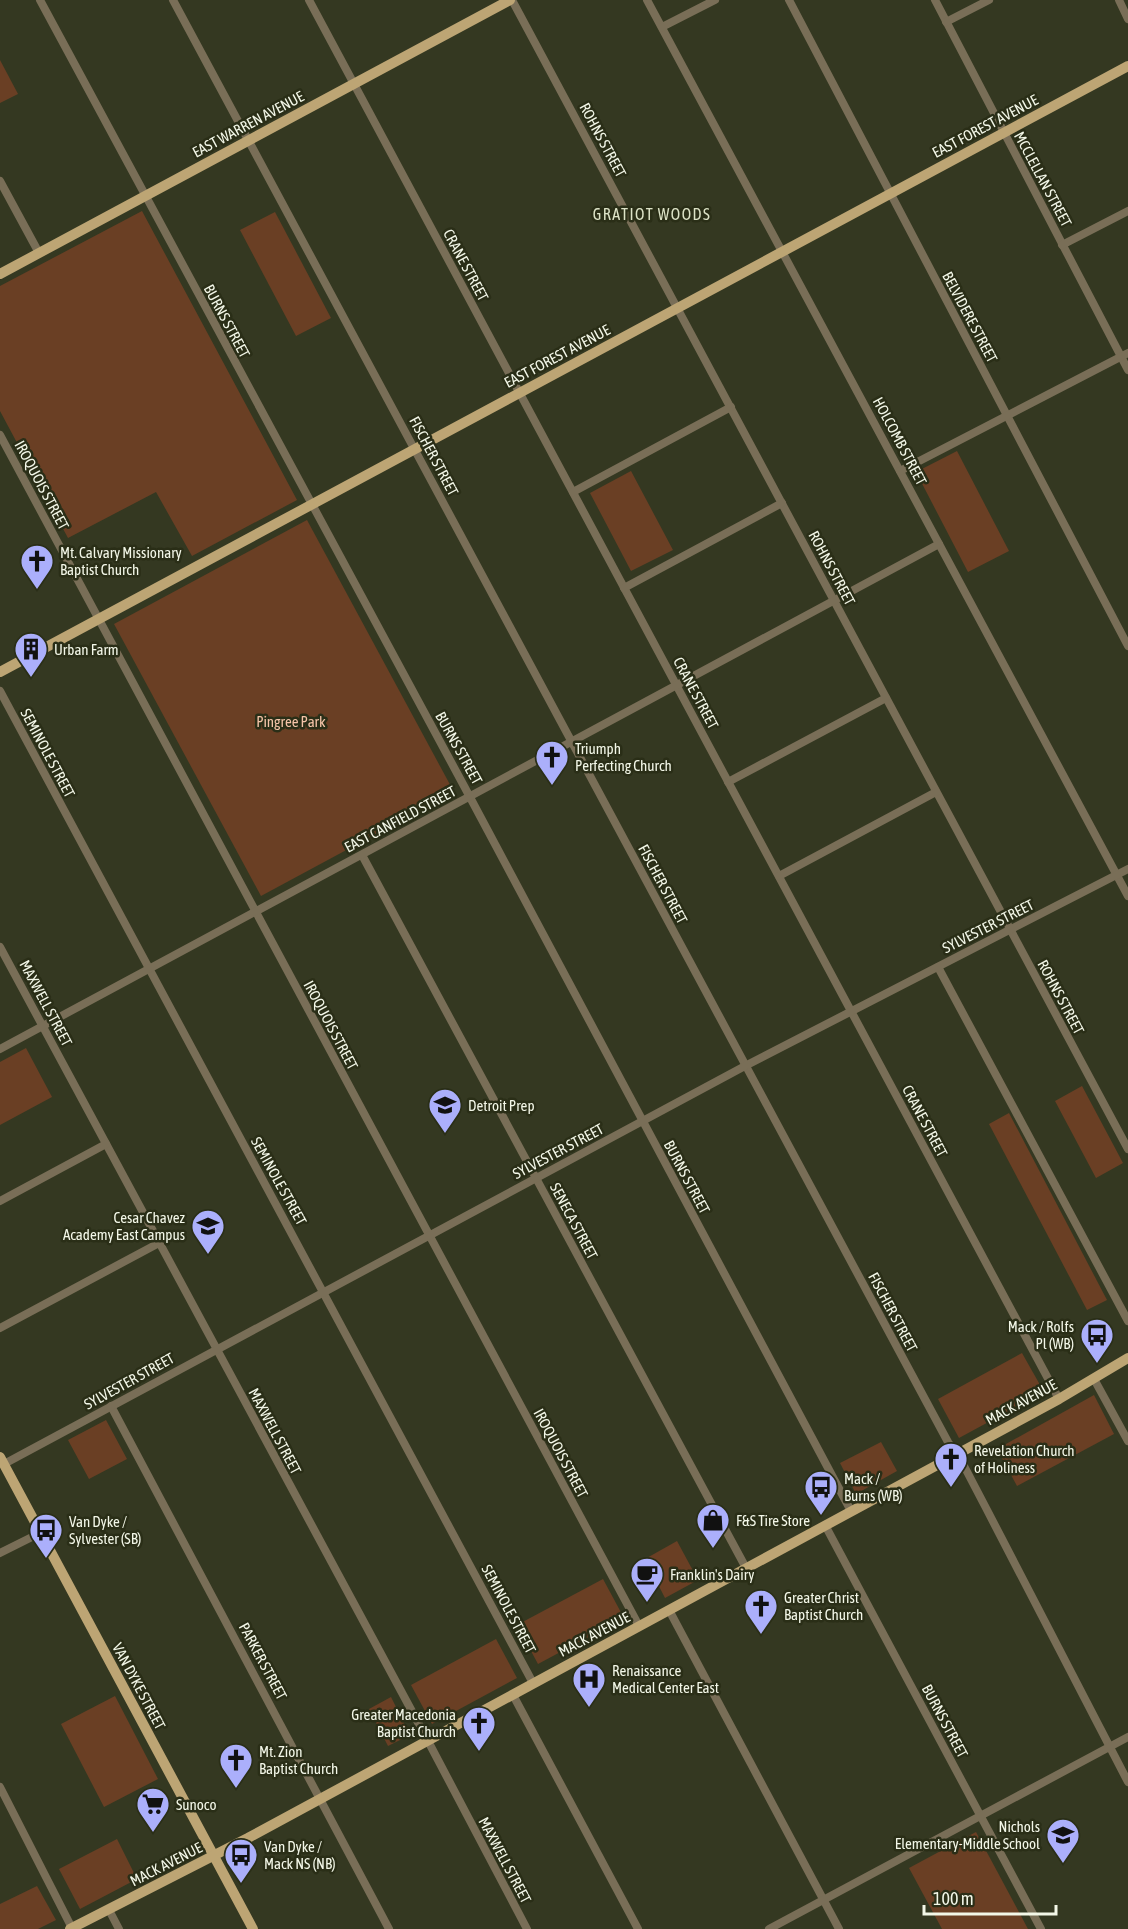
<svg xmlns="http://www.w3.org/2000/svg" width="1128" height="1929" viewBox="0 0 1128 1929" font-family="'Asap Condensed',sans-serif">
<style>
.green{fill:#6a3f24}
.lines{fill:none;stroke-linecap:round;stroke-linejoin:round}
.minor{stroke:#796e57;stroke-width:8}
.major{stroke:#bda574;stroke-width:10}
.labels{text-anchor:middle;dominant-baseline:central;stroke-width:5;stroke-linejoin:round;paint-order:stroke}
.street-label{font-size:15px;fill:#f3f7e8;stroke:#2a2e17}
.poi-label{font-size:15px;fill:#f3f7e8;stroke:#2a2e17;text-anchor:start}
.park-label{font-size:15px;fill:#f6c5a9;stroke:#2a2e17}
.neighbourhood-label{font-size:16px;letter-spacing:1.5px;fill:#dde3c7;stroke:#2a2e17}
</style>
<rect width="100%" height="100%" fill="#343821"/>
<g class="green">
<polygon points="0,60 18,94 0,103"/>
<polygon points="142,211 297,500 192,556 156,492 68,538 0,411 0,286"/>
<polygon points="275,212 331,318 296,336 240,230"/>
<polygon points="957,451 1009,551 968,572 916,472"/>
<polygon points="631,471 673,550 631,571 590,493"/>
<polygon points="307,520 454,792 261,896 114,624"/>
<polygon points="26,1048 52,1097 0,1125 0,1062"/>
<polygon points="1082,1086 1123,1163 1096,1178 1055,1101"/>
<polygon points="1009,1113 1107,1300 1087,1310 989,1124"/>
<polygon points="1022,1353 1044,1392 959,1438 938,1399"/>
<polygon points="1094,1395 1114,1434 1017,1486 997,1449"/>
<polygon points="106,1420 127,1459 89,1479 68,1440"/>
<polygon points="881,1442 897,1471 856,1494 840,1463"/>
<polygon points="677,1541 698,1580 665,1598 645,1559"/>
<polygon points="603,1579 624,1618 538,1664 517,1625"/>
<polygon points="496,1639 517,1678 432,1724 411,1685"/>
<polygon points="115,1696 158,1779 104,1807 61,1724"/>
<polygon points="391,1697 410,1735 388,1746 369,1709"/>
<polygon points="976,1832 1028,1929 942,1929 909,1868"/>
<polygon points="117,1839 137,1879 80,1909 59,1869"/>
<polygon points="37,1886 56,1920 38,1929 0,1929 0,1904"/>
</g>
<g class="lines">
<g class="minor">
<polyline points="40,0 464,786 851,1511"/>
<polyline points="173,0 948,1442 963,1464 986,1508 1128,1782"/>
<polyline points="309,0 1059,1399"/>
<polyline points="512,0 1128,1149"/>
<polyline points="647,0 1128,896"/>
<polyline points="789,0 1128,646"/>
<polyline points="935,0 1128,370"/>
<polyline points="1119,0 1128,19"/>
<polyline points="946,22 989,0"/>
<polyline points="662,27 715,0"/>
<polyline points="0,181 39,253"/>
<polyline points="1062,245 1128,211"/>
<polyline points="0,435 639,1626"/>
<polyline points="900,471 1128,353"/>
<polyline points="573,492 731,407"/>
<polyline points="624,588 782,503"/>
<polyline points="0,691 533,1683"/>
<polyline points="728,782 886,698"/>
<polyline points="362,855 746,1568"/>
<polyline points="779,876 936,792"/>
<polyline points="0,947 428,1741 527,1929"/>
<polyline points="938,967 1128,1321"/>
<polyline points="0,1049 939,544"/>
<polyline points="0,1201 106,1144"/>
<polyline points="0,1328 159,1243"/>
<polyline points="1094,1379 1128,1441"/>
<polyline points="111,1406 389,1929"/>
<polyline points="4,1464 745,1066 1128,869"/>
<polyline points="825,1525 1041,1929"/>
<polyline points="0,1553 40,1533"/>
<polyline points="669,1610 839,1929"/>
<polyline points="513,1695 638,1929"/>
<polyline points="0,1787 72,1928"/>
<polyline points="109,1910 119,1929"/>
<polyline points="769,1929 1128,1737"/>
</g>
<g class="major">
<polyline points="0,274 510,0"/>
<polyline points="0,672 1128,66"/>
<polyline points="0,1457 253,1929"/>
<polyline points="70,1929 248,1838 1059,1399 1128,1358"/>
</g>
</g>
<defs>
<symbol id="church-pin" viewBox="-11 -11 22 30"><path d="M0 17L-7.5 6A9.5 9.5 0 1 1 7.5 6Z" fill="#abaffb" stroke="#2a2e17"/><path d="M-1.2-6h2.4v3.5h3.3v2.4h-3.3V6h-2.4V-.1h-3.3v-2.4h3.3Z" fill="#111"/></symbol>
<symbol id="building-pin" viewBox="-11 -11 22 30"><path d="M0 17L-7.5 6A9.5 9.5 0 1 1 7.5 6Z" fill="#abaffb" stroke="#2a2e17"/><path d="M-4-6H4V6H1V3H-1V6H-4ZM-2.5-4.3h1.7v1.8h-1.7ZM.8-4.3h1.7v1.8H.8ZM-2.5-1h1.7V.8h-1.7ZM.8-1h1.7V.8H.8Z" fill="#111"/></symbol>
<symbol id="school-pin" viewBox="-11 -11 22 30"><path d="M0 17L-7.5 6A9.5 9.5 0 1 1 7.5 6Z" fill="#abaffb" stroke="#2a2e17"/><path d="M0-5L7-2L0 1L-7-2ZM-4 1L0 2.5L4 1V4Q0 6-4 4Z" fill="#111"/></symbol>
<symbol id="bus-pin" viewBox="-11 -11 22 30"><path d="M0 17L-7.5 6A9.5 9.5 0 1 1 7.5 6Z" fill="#abaffb" stroke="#2a2e17"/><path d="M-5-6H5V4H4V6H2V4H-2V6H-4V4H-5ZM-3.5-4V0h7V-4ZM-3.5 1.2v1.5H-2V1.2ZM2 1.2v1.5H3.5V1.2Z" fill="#111"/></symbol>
<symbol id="shop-pin" viewBox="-11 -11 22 30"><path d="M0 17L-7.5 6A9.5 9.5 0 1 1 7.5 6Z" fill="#abaffb" stroke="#2a2e17"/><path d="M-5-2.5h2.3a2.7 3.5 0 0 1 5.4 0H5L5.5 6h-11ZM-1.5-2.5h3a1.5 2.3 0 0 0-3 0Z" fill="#111"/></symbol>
<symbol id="cafe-pin" viewBox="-11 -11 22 30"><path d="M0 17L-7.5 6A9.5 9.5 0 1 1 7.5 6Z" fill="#abaffb" stroke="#2a2e17"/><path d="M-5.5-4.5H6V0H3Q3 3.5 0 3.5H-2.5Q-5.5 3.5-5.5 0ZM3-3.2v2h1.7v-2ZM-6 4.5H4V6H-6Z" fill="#111"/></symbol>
<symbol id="hospital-pin" viewBox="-11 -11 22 30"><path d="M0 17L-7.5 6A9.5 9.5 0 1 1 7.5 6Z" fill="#abaffb" stroke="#2a2e17"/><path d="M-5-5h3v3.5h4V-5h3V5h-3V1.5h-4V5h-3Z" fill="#111"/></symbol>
<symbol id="supermarket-pin" viewBox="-11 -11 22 30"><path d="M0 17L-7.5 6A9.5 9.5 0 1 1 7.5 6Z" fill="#abaffb" stroke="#2a2e17"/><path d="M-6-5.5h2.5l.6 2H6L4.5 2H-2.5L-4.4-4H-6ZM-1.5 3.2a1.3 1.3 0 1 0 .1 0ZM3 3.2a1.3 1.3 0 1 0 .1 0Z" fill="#111"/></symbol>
</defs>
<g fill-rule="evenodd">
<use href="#church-pin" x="18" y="542" width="38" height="52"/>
<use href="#building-pin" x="12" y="630" width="38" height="52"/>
<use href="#church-pin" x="533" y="738" width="38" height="52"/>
<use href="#school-pin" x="426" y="1086" width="38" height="52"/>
<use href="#school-pin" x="189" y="1207" width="38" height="52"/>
<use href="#bus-pin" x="1078" y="1316" width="38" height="52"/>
<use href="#church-pin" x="932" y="1440" width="38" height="52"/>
<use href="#bus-pin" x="802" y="1468" width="38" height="52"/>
<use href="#shop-pin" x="694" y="1501" width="38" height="52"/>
<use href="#bus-pin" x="27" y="1511" width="38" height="52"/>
<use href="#cafe-pin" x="628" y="1555" width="38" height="52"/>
<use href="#church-pin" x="742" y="1587" width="38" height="52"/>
<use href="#hospital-pin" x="570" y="1660" width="38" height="52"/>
<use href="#church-pin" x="460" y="1704" width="38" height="52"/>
<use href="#church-pin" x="217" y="1741" width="38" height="52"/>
<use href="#supermarket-pin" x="134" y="1785" width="38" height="52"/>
<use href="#school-pin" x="1044" y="1816" width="38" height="52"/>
<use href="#bus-pin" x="222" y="1836" width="38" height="52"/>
</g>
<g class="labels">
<g class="street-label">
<text transform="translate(248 124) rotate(-28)">EAST WARREN AVENUE</text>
<text transform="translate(985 126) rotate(-28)">EAST FOREST AVENUE</text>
<text transform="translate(603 140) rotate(62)">ROHNS STREET</text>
<text transform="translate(1043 179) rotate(62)">MCCLELLAN STREET</text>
<text transform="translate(466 265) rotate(62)">CRANE STREET</text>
<text transform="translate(970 317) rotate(62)">BELVIDERE STREET</text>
<text transform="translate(227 321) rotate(62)">BURNS STREET</text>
<text transform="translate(557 356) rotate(-28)">EAST FOREST AVENUE</text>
<text transform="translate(900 441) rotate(62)">HOLCOMB STREET</text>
<text transform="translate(434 456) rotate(62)">FISCHER STREET</text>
<text transform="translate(42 485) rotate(62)">IROQUOIS STREET</text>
<text transform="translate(832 568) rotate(62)">ROHNS STREET</text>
<text transform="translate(696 693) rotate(62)">CRANE STREET</text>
<text transform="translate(459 748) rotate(61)">BURNS STREET</text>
<text transform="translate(48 753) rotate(62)">SEMINOLE STREET</text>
<text transform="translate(400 819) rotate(-28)">EAST CANFIELD STREET</text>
<text transform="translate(663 884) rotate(62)">FISCHER STREET</text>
<text transform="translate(988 926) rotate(-27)">SYLVESTER STREET</text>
<text transform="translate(1061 997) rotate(62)">ROHNS STREET</text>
<text transform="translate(46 1003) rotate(62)">MAXWELL STREET</text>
<text transform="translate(331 1025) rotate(62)">IROQUOIS STREET</text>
<text transform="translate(925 1121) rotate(62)">CRANE STREET</text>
<text transform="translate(558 1151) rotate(-28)">SYLVESTER STREET</text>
<text transform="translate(687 1177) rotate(62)">BURNS STREET</text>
<text transform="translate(279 1181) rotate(61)">SEMINOLE STREET</text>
<text transform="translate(574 1221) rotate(62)">SENECA STREET</text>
<text transform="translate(893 1312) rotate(62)">FISCHER STREET</text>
<text transform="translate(129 1381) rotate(-29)">SYLVESTER STREET</text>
<text transform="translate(1021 1402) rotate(-29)">MACK AVENUE</text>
<text transform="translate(275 1431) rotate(62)">MAXWELL STREET</text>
<text transform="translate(561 1453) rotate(62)">IROQUOIS STREET</text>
<text transform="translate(509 1609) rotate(62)">SEMINOLE STREET</text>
<text transform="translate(594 1634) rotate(-28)">MACK AVENUE</text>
<text transform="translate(263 1661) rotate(62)">PARKER STREET</text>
<text transform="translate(139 1686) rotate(62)">VAN DYKE STREET</text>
<text transform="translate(945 1721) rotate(62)">BURNS STREET</text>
<text transform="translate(505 1860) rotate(62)">MAXWELL STREET</text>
<text transform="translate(166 1864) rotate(-27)">MACK AVENUE</text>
</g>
<g class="poi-label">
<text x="60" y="552">Mt. Calvary Missionary<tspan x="60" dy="17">Baptist Church</tspan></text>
<text x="54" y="649">Urban Farm</text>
<text x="575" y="748">Triumph<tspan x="575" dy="17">Perfecting Church</tspan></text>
<text x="468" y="1105">Detroit Prep</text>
<text x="185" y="1217" text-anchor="end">Cesar Chavez<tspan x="185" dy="17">Academy East Campus</tspan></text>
<text x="1074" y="1326" text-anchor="end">Mack / Rolfs<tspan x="1074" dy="17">Pl (WB)</tspan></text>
<text x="974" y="1450">Revelation Church<tspan x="974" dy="17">of Holiness</tspan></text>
<text x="844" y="1478">Mack /<tspan x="844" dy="17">Burns (WB)</tspan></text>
<text x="736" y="1520">F&amp;S Tire Store</text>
<text x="69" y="1521">Van Dyke /<tspan x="69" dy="17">Sylvester (SB)</tspan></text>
<text x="670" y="1574">Franklin's Dairy</text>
<text x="784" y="1597">Greater Christ<tspan x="784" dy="17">Baptist Church</tspan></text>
<text x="612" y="1670">Renaissance<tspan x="612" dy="17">Medical Center East</tspan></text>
<text x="456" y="1714" text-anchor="end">Greater Macedonia<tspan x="456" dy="17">Baptist Church</tspan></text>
<text x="259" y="1751">Mt. Zion<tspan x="259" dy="17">Baptist Church</tspan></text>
<text x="176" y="1804">Sunoco</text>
<text x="1040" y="1826" text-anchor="end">Nichols<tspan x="1040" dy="17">Elementary-Middle School</tspan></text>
<text x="264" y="1846">Van Dyke /<tspan x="264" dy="17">Mack NS (NB)</tspan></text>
</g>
<g class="park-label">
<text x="291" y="721">Pingree Park</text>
</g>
<g class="neighbourhood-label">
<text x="652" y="214">GRATIOT WOODS</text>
</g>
</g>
<path d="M924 1905v9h132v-9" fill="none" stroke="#f3f7e8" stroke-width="3"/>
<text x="933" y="1905" font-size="18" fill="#f3f7e8" stroke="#2a2e17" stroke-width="4.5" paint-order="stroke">100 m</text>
</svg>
